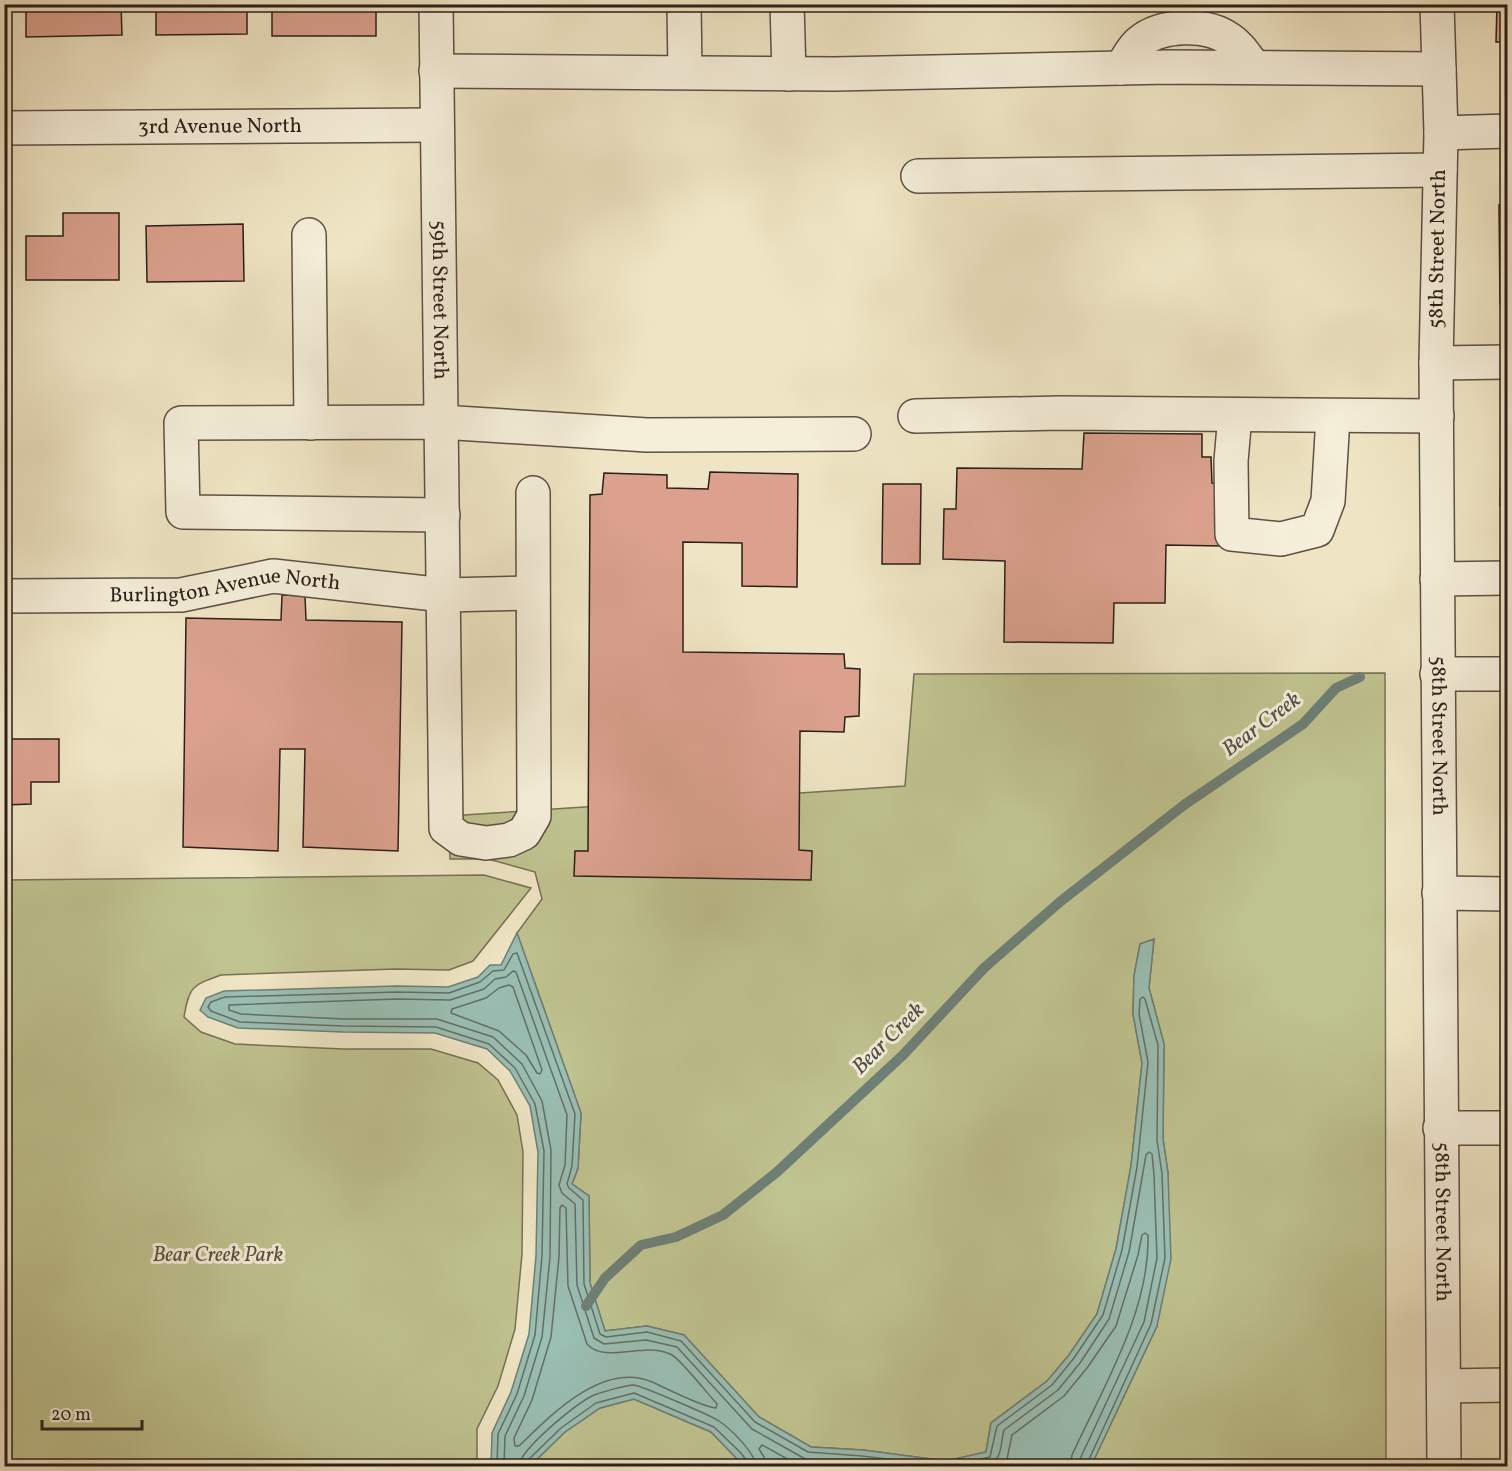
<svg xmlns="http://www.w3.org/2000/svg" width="1512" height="1471" viewBox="0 0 1512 1471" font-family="Vollkorn,serif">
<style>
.green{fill:#bfc390;stroke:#767154;stroke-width:1.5}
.water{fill:#9abfb4;stroke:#6e7f76;stroke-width:1.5}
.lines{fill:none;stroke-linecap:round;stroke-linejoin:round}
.shore{stroke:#636f66;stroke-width:1.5}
.stream{stroke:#6e7f76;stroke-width:10}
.building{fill:#dba18e;stroke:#2c1f19;stroke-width:1.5}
.minor-casing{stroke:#5d5044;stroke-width:36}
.minor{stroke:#f5eed9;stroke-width:33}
.labels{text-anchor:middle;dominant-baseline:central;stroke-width:6;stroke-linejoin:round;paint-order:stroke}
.street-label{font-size:21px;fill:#2c1f19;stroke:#f5eed9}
.park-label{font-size:21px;font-style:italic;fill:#58503d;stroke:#f5eed9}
.water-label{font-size:22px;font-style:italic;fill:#4d4f48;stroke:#f5eed9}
</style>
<rect width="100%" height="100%" fill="#efe5c4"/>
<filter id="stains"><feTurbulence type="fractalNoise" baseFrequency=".00333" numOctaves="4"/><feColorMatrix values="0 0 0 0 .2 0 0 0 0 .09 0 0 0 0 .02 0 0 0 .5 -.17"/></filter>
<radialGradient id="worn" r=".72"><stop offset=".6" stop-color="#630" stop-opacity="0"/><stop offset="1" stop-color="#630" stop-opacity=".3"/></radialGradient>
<g class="green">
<polygon points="1385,673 1386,1466 1091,1466 1157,1326 1168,1173 1163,1139 1164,1044 1149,988 1154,939 1140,944 1134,976 1133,1014 1142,1063 1131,1166 1116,1249 1097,1314 1069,1355 1047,1381 991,1423 986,1452 946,1461 863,1450 811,1447 759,1417 684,1335 647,1326 605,1331 590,1283 589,1196 572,1184 578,1168 581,1113 517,933 542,899 535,872 488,859 450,859 449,816 905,786 914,674"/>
<path d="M484,875L531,888L473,961L449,970L396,969L221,975C193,985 189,986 184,1017L201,1032L235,1044L343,1049H431L478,1063L498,1080L517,1115L523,1152L522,1254L515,1329L498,1386L477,1429V1466H5V880Z"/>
<polygon points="634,1399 711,1432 744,1466 530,1466 565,1432 600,1408"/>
</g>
<polygon class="water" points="517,933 581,1113 578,1168 572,1184 589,1196 590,1283 605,1331 647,1326 684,1335 759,1417 811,1447 863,1450 946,1461 986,1452 991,1423 1047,1381 1069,1355 1097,1314 1116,1249 1131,1166 1142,1063 1133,1014 1134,976 1140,944 1154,939 1149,988 1164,1044 1163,1139 1168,1173 1171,1259 1157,1326 1091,1466 744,1466 711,1432 634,1399 600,1408 565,1432 530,1466 491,1466 492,1433 511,1392 529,1334 536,1256 538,1152 530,1106 510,1071 487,1049 435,1033 343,1032 238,1028 208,1017 200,1010 206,998 224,991 397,986 448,987 478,977 490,965 501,965"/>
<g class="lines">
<g class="shore">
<polygon points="509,985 513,987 542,1070 540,1074 537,1073 526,1055 499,1031 451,1013 452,1009 486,998 499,988"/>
<path d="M562,1205L566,1208L568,1286L587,1344C606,1365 645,1340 672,1355C682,1361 707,1393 717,1404L716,1408C702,1407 668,1389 652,1382C603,1361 551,1415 519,1446H515L514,1438L532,1400L551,1337L559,1257L560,1208Z"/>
<polyline points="497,1466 498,1434 517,1394 535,1335 542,1256 544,1151 535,1104 515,1068 489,1044 436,1027 343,1026 240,1022 211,1011 208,1007 211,1002 225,997 397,992 449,993 480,982 493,971 504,970 513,954 517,953 575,1114 572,1166 567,1184 569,1188 583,1200 584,1284 600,1334 606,1337 647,1332 681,1341 755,1422 808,1452 862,1456 944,1466"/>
<polyline points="504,1466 505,1436 524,1396 542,1337 550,1257 551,1150 542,1101 522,1064 493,1037 437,1019 343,1019 241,1014 229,1010 229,1005 397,999 450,1000 484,989 495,979 506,977 513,971 516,972 567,1115 565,1165 559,1185 562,1193 575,1204 577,1285 594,1338 604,1344 646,1340 677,1347 752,1429 807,1460 884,1466"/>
<path d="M519,1466C520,1449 577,1403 594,1395C602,1392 626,1385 634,1385C642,1386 712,1416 719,1421C731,1429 755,1453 756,1466"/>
<polyline points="527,1466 528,1460 561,1428 596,1403 634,1393 714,1427 740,1452 747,1461 748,1466"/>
<polyline points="765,1466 764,1457 759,1449 762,1445 800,1466"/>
<polyline points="948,1466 990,1457 997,1426 1052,1385 1074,1358 1103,1315 1122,1250 1137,1167 1148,1062 1139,1014 1140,999 1143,997 1145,999 1158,1045 1157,1140 1162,1174 1165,1258 1151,1324 1086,1466"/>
<path d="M985,1466C1003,1462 1000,1445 1004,1430L1058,1390L1080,1363L1109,1319L1129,1252L1146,1155L1149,1152L1152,1154L1154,1175L1157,1258L1144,1322L1080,1459L1079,1466"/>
<path d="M1003,1466L1007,1459L1012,1435L1064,1396L1087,1368L1116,1326L1138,1255L1142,1235L1145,1233L1148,1235C1150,1311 1103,1387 1072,1455L1070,1466"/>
</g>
<g class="stream">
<polyline points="1505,629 1508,628"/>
<polyline points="586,1306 605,1278 641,1245 676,1237 723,1215 777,1172 903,1055 984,968 1061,901 1184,805 1303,724 1336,688 1360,677"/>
</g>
</g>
<g class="building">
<polygon points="26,4 121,4 122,35 26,37"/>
<polygon points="156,4 247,4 247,34 156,35"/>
<rect x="272" y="4" width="104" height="32"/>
<polygon points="1175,4 1199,4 1199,21 1176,21"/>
<polygon points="1497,4 1508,4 1508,42 1496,42"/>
<polygon points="1499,205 1508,205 1508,304 1500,304"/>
<polygon points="63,213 119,213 119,280 26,280 26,236 63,236"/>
<polygon points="243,224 244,281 147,282 146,226"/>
<polygon points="1502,415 1508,415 1508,506 1500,506"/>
<polygon points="1084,433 1202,434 1202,457 1211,457 1212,483 1223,484 1222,546 1166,545 1165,603 1114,603 1113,643 1004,642 1005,561 943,559 944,509 956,509 957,468 1082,469"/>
<polygon points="710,472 798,474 797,587 742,586 742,543 683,542 683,652 844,654 845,668 860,669 859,716 845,717 844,732 800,731 799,850 812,851 811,880 574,876 575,851 588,851 590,495 602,494 604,473 667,475 667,488 708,489"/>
<polygon points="883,484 921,484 920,564 882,564"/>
<polygon points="282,595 305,596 306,620 402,622 398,851 303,847 305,749 280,749 278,851 183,847 186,618 281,620"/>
<polygon points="1504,736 1508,736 1508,816 1502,815"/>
<polygon points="4,739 59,739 59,782 31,782 31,804 4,805"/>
</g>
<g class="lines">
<defs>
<g id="minor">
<path id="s1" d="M436,4L446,828L461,839L486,843L509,840L524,833L534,816L533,493"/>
<polyline points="684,4 685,72"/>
<polyline points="787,4 789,74"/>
<path id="s2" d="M1437,4L1441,133L1436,363L1444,1466"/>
<path d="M1121,68C1127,60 1132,48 1140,42C1161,24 1207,23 1229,39C1240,46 1246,57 1254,67"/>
<polyline points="436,71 834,74 1168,67 1439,69"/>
<path id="s3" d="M4,128L436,125"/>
<polyline points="1441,133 1508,131"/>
<polyline points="918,176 1440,170"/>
<polyline points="309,235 311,423"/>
<polyline points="1436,363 1508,362"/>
<polyline points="1235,415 1231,461 1232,534 1281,539 1317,530 1328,501 1333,417"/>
<polyline points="915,416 1060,413 1437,416"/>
<polyline points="443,515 183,512 181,423 441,422 647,435 854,434"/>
<polyline points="1437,579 1508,578"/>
<path id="s4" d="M4,596L181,595L273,576L444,595L533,593"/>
<polyline points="1437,674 1508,674"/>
<polyline points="1439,893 1508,894"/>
<polyline points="1440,1128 1508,1128"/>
<polyline points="1444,1386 1508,1385"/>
</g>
</defs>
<use href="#minor" class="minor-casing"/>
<use href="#minor" class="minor"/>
</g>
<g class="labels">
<g class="street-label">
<text stroke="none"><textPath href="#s3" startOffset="216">3rd Avenue North</textPath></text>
<text transform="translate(1438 249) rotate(-89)">58th Street North</text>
<text stroke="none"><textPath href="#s1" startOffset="296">59th Street North</textPath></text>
<text stroke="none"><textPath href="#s4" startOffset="222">Burlington Avenue North</textPath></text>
<text stroke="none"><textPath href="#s2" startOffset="732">58th Street North</textPath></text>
<text stroke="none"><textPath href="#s2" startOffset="1218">58th Street North</textPath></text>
</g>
<g class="park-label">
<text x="218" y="1255">Bear Creek Park</text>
</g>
<g class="water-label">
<text transform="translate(1262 725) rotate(-37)">Bear Creek</text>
<text transform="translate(889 1039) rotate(-45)">Bear Creek</text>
</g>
</g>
<rect width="1512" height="1471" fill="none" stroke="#efe5c4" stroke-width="24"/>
<rect x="6" y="6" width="1500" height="1459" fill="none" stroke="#2c1f19" stroke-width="3"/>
<rect x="12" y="12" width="1488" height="1447" fill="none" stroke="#2c1f19" stroke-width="1.5"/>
<path d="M42 1420v9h100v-9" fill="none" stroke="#2c1f19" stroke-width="3"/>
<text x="51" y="1420" font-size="18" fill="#2c1f19" stroke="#f5eed9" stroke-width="4.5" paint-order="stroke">20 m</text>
<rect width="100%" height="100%" filter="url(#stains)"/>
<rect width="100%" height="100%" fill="url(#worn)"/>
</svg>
